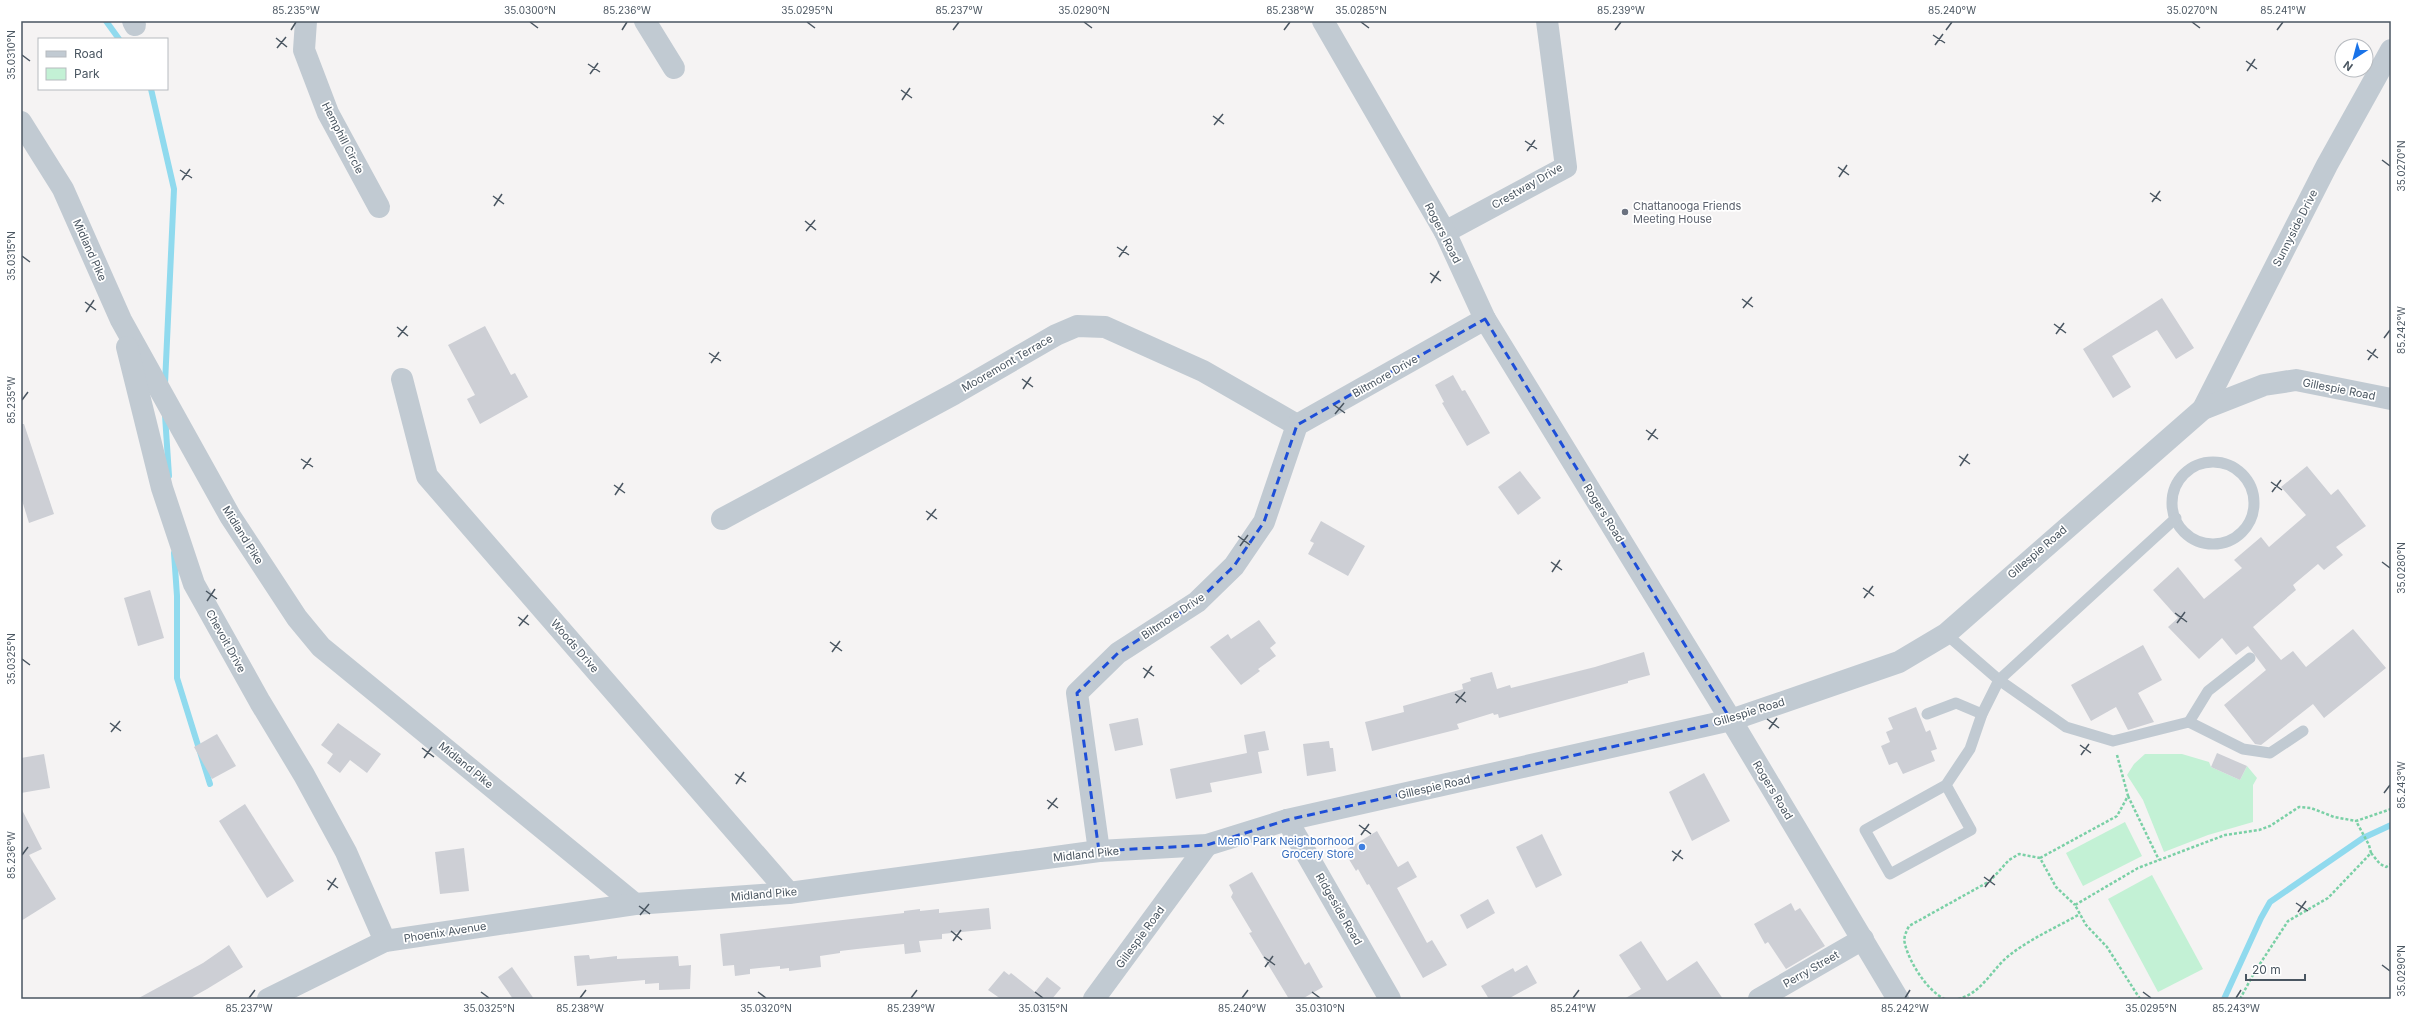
<svg xmlns="http://www.w3.org/2000/svg" width="2412" height="1020" viewBox="0 0 2412 1020" font-family="Inter,sans-serif">
<style>
.green{fill:#c3f1d5}
.lines{fill:none;stroke-linecap:round;stroke-linejoin:round}
.stream{stroke:#90daee;stroke-width:6}
.building{fill:#cdcfd5}
.path{stroke:#7ad0a6;stroke-width:2.5;stroke-dasharray:3 2;stroke-linecap:butt}
.service{stroke:#c1cad2;stroke-width:11}
.minor{stroke:#c1cad2;stroke-width:22}
.tertiary{stroke:#c1cad2;stroke-width:22}
.marked{fill:none;stroke:#1d4ed8;stroke-width:3;stroke-dasharray:8 5;stroke-linejoin:round}
.ticks{fill:none;stroke:#4a5661;stroke-width:1.5}
.worship-dot{fill:#6b7280;stroke:#fff;stroke-width:1.5}
.shop-dot{fill:#3f7fe0;stroke:#fff;stroke-width:1.5}
.labels{text-anchor:middle;dominant-baseline:central;stroke-width:3.5;stroke-linejoin:round;paint-order:stroke}
.street-label{font-size:11px;fill:#4a5661;stroke:#fff}
.worship-label{font-size:11px;fill:#5b616d;stroke:#fff;text-anchor:start}
.shop-label{font-size:11px;fill:#366cbe;stroke:#fff;text-anchor:end}
.neatline{fill:none;stroke:#4a5661;stroke-width:1.5}
.ticks-label{font-size:10px;text-anchor:middle;fill:#4a5661}
</style>
<rect width="100%" height="100%" fill="#f5f3f3"/>
<g class="green">
<polygon points="2145,754 2182,754 2209,762 2211,767 2240,780 2247,766 2257,778 2253,785 2253,822 2208,835 2164,852 2143,800 2127,775 2134,764"/>
<polygon points="2125,822 2142,856 2083,886 2066,853"/>
<polygon points="2152,875 2203,969 2158,992 2108,899"/>
</g>
<g class="lines">
<g class="stream">
<polyline points="106,21 119,39"/>
<polyline points="151,89 174,189 165,384"/>
<polyline points="165,415 169,476"/>
<polyline points="174,553 177,596 177,678 210,784"/>
<polyline points="2224,999 2261,918 2270,902 2363,838 2391,825"/>
</g>
</g>
<g class="building">
<polygon points="2162,298 2194,348 2176,359 2157,330 2112,356 2131,387 2113,398 2083,349"/>
<polygon points="485,326 511,375 515,373 528,397 480,424 467,399 475,395 448,345"/>
<polygon points="1453,375 1462,391 1465,390 1490,433 1467,446 1442,403 1444,402 1435,385"/>
<polygon points="21,424 24,424 54,514 29,523 21,497"/>
<polygon points="2307,466 2331,495 2338,489 2366,526 2336,547 2343,555 2324,570 2318,564 2293,585 2296,590 2253,627 2281,660 2293,651 2306,667 2353,629 2386,668 2324,718 2313,704 2261,745 2255,744 2224,705 2266,670 2248,646 2236,655 2222,638 2199,659 2168,627 2178,618 2153,590 2178,567 2204,599 2242,568 2234,560 2261,537 2269,547 2306,515 2281,487"/>
<polygon points="1520,471 1541,498 1518,515 1498,487"/>
<polygon points="1321,521 1365,546 1348,576 1308,554 1314,543 1310,541"/>
<polygon points="150,590 164,638 138,646 124,598"/>
<polygon points="1259,620 1276,643 1270,648 1276,656 1258,669 1260,671 1241,685 1210,647 1228,634 1231,639"/>
<polygon points="2143,645 2162,680 2138,693 2154,722 2128,730 2116,707 2091,721 2071,685"/>
<polygon points="1644,652 1650,675 1628,681 1628,683 1499,718 1498,714 1494,715 1493,713 1457,724 1459,729 1372,751 1365,722 1404,712 1403,706 1463,689 1462,684 1471,681 1470,678 1492,672 1497,689 1510,685 1511,688 1595,667"/>
<polygon points="1916,707 1926,732 1930,730 1937,749 1931,751 1935,761 1903,774 1897,762 1889,765 1881,746 1890,742 1886,732 1893,729 1888,718"/>
<polygon points="1138,718 1143,745 1115,751 1109,724"/>
<polygon points="338,723 381,754 367,773 350,760 340,773 327,763 333,754 321,745"/>
<polygon points="1265,731 1269,750 1258,752 1262,773 1210,783 1212,792 1176,799 1170,769 1247,753 1244,735"/>
<polygon points="217,734 236,766 212,779 194,747"/>
<polygon points="1329,741 1330,748 1333,748 1336,771 1307,776 1303,744"/>
<polygon points="2217,753 2247,766 2240,780 2211,767"/>
<polygon points="44,754 50,788 21,793 21,758"/>
<polygon points="1704,773 1730,821 1692,841 1669,792"/>
<polygon points="245,804 294,881 267,898 219,821"/>
<polygon points="21,808 42,849 29,855 56,899 21,921"/>
<polygon points="1377,831 1398,867 1408,861 1417,877 1397,888 1427,943 1432,940 1447,965 1423,978 1369,884 1367,885 1358,869 1356,871 1344,851"/>
<polygon points="1542,834 1562,875 1536,888 1516,847"/>
<polygon points="464,848 469,891 440,894 435,852"/>
<polygon points="1252,872 1305,965 1309,962 1323,987 1302,999 1289,999 1249,933 1252,932 1231,897 1233,893 1229,885"/>
<polygon points="1488,899 1495,913 1467,929 1460,915"/>
<polygon points="1791,903 1795,911 1800,908 1825,946 1786,969 1768,942 1765,944 1754,924"/>
<polygon points="989,908 991,929 942,934 942,939 919,941 921,952 905,954 904,944 857,949 840,951 840,953 820,956 821,967 789,971 789,968 780,969 780,966 750,969 750,974 735,976 734,965 723,966 720,934 904,913 904,911 920,909 920,911 939,909 939,913"/>
<polygon points="1641,941 1667,981 1697,961 1723,999 1624,999 1641,989 1619,955"/>
<polygon points="229,945 243,967 207,989 189,999 137,999 203,963"/>
<polygon points="589,955 590,959 617,956 617,959 678,956 679,966 691,965 690,989 659,990 659,983 645,984 645,980 577,986 574,956"/>
<polygon points="1527,965 1537,983 1508,999 1489,999 1481,986 1513,968 1515,972"/>
<polygon points="512,967 534,999 513,999 498,977"/>
<polygon points="1004,971 1009,975 1011,973 1035,992 1047,977 1061,988 1052,999 1001,999 988,990"/>
</g>
<g class="lines">
<g class="path">
<polyline points="2128,796 2159,860"/>
<polyline points="2371,853 2380,864 2386,867 2391,864"/>
<polyline points="2040,858 2117,816 2128,796 2117,755"/>
<path d="M1945,999C1928,992 1909,962 1905,944C1903,938 1906,932 1909,926L1990,881L2009,860L2019,854L2040,858L2056,887L2075,905"/>
<path d="M1958,999C1983,993 1992,968 2011,954C2032,938 2057,927 2080,914"/>
<polyline points="2140,999 2107,947 2086,925 2075,905 2138,868 2225,835 2259,830 2270,826 2299,807 2311,808 2334,817 2356,821"/>
<polyline points="2240,999 2254,973 2288,921 2328,898 2371,853 2369,845 2356,821 2391,809"/>
</g>
<g class="service">
<circle cx="2213" cy="503" r="41"/>
<polyline points="1946,634 1999,680 2176,518"/>
<polyline points="1927,714 1956,703 1982,714"/>
<polyline points="2189,722 2208,691 2250,658"/>
<polyline points="1946,785 1971,830 1890,874 1865,830 1946,785 1970,749 1982,714 1999,680 2066,727 2113,741 2189,722 2243,749 2270,753 2303,731"/>
</g>
<g class="minor">
<polyline points="133,21 135,25"/>
<polyline points="306,21 304,50 328,113 379,207"/>
<polyline points="645,21 674,68"/>
<polyline points="21,122 63,189 121,320 230,516 297,618 321,647 635,904"/>
<polyline points="1445,232 1566,167 1547,21"/>
<polyline points="127,347 162,488 194,584 260,702 304,775 346,852 385,941"/>
<polyline points="402,379 427,476 789,893"/>
<polyline points="2203,409 2327,165 2391,50"/>
<polyline points="722,519 954,394 1056,335 1077,326 1105,327 1203,371 1297,425"/>
<polyline points="1287,820 1390,999"/>
<polyline points="1099,851 1077,693 1118,653 1197,602 1234,566 1264,522 1297,425 1485,319"/>
<polyline points="268,999 385,941 635,904 789,893 1099,851 1207,845 1287,820 1731,720 1899,662 1946,634 2203,409 2264,385 2296,380 2391,399"/>
<polyline points="1094,999 1207,845"/>
<polyline points="1759,999 1863,939"/>
</g>
<polyline class="tertiary" points="1323,21 1445,232 1485,319 1731,720 1898,999"/>
</g>
<path class="marked" d="M1485,319L1731,720L1287,820L1207,845L1099,851L1077,693L1118,653L1197,602L1234,566L1264,522L1297,425Z"/>
<path class="ticks" d="M530,22L538,28M807,22L815,28M1084,22L1092,28M1361,22L1369,28M2192,22L2200,28M291,30L296,22M622,30L627,22M953,30L959,22M1284,30L1290,22M1615,30L1621,22M1946,30L1952,22M2277,30L2283,22M1933,35L1945,43M276,38L287,47M1935,45L1943,34M277,48L286,37M22,55L30,61M2246,61L2257,69M588,64L600,72M2247,71L2255,59M590,74L598,63M901,90L912,98M902,100L910,88M1213,116L1224,124M1214,125L1223,114M1525,141L1537,149M1527,151L1535,140M2382,160L2390,166M1838,167L1849,175M180,170L192,178M1839,177L1847,165M182,180L190,169M2150,193L2161,201M493,196L504,204M2152,202L2160,191M494,206L502,194M805,221L816,230M806,231L815,220M1117,247L1129,255M22,256L30,262M1119,257L1127,246M1430,273L1441,281M1431,283L1439,271M1742,299L1753,307M85,302L96,310M1743,308L1752,297M86,312L94,300M2054,324L2066,333M397,327L408,336M2056,334L2064,323M398,337L407,326M2384,338L2390,330M2367,350L2378,358M709,353L721,361M2368,360L2376,349M711,363L719,352M1022,379L1033,387M1023,389L1031,377M22,400L28,392M1334,405L1345,413M1335,414L1344,403M1646,430L1658,439M1648,440L1656,429M1959,456L1970,464M301,459L313,467M1960,466L1968,454M303,469L311,458M2271,482L2282,490M614,485L625,493M2272,492L2281,480M615,495L623,483M926,511L937,519M927,520L936,509M1238,536L1250,545M1240,546L1248,535M1551,562L1562,570M2382,562L2390,568M1552,572L1560,560M1863,588L1874,596M206,591L217,599M1864,598L1873,586M207,601L215,589M2175,613L2187,622M518,617L529,625M2177,623L2185,612M519,626L528,615M830,642L842,651M832,652L840,641M22,659L30,665M1143,668L1154,676M1144,678L1152,666M1455,694L1466,702M1456,703L1465,692M1767,719L1779,728M110,723L121,731M1769,729L1777,718M111,732L120,721M2080,745L2091,753M422,748L434,757M2081,755L2089,744M424,758L432,747M735,774L746,782M736,784L744,772M2384,793L2390,785M1047,800L1058,808M1048,809L1057,798M1359,825L1371,834M1361,835L1369,824M1672,851L1683,859M22,855L28,847M1673,861L1681,850M1984,877L1995,885M327,880L338,888M1985,887L1994,875M328,890L336,878M2296,903L2308,911M639,906L650,914M2298,912L2306,901M640,915L649,904M951,931L962,940M953,941L961,930M1264,957L1275,965M2382,965L2390,971M1265,967L1273,956M481,992L489,998M758,992L766,998M1035,992L1043,998M1312,992L1320,998M2143,992L2151,998M249,998L255,990M580,998L586,990M911,998L917,990M1242,998L1248,990M1573,998L1579,990M1905,998L1910,990M2236,998L2241,990"/>
<circle class="worship-dot" cx="1625" cy="212" r="4"/>
<circle class="shop-dot" cx="1362" cy="847" r="4"/>
<g class="labels">
<g class="street-label">
<text transform="translate(343 138) rotate(63)">Hemphill Circle</text>
<text transform="translate(1527 186) rotate(-30)">Crestway Drive</text>
<text transform="translate(2295 228) rotate(-63)">Sunnyside Drive</text>
<text transform="translate(1443 233) rotate(63)">Rogers Road</text>
<text transform="translate(90 250) rotate(66)">Midland Pike</text>
<text transform="translate(1007 363) rotate(-30)">Mooremont Terrace</text>
<text transform="translate(1385 376) rotate(-30)">Biltmore Drive</text>
<text transform="translate(2339 389) rotate(11)">Gillespie Road</text>
<text transform="translate(1604 513) rotate(58)">Rogers Road</text>
<text transform="translate(243 535) rotate(58)">Midland Pike</text>
<text transform="translate(2037 552) rotate(-41)">Gillespie Road</text>
<text transform="translate(1173 616) rotate(-34)">Biltmore Drive</text>
<text transform="translate(226 641) rotate(61)">Chevoit Drive</text>
<text transform="translate(575 646) rotate(49)">Woods Drive</text>
<text transform="translate(1749 712) rotate(-17)">Gillespie Road</text>
<text transform="translate(466 765) rotate(39)">Midland Pike</text>
<text transform="translate(1434 787) rotate(-13)">Gillespie Road</text>
<text transform="translate(1773 790) rotate(59)">Rogers Road</text>
<text transform="translate(1086 854) rotate(-6)">Midland Pike</text>
<text transform="translate(764 894) rotate(-5)">Midland Pike</text>
<text transform="translate(1339 909) rotate(60)">Ridgeside Road</text>
<text transform="translate(445 932) rotate(-9)">Phoenix Avenue</text>
<text transform="translate(1140 937) rotate(-54)">Gillespie Road</text>
<text transform="translate(1811 969) rotate(-30)">Perry Street</text>
</g>
<g class="worship-label">
<text x="1633" y="206">Chattanooga Friends<tspan x="1633" dy="13">Meeting House</tspan></text>
</g>
<g class="shop-label">
<text x="1354" y="841">Menlo Park Neighborhood<tspan x="1354" dy="13">Grocery Store</tspan></text>
</g>
</g>
<rect width="2412" height="1020" fill="none" stroke="#ffffff" stroke-width="44"/>
<rect x="38" y="38" width="130" height="52" fill="#ffffff" stroke="#b7bbc0"/>
<rect x="46" y="51" width="20" height="6" fill="#c1cad2" stroke="#b7bbc0"/>
<text x="74" y="58" font-size="12" fill="#4a5661">Road</text>
<rect x="46" y="68" width="20" height="12" fill="#c3f1d5" stroke="#b7bbc0"/>
<text x="74" y="78" font-size="12" fill="#4a5661">Park</text>
<g transform="translate(2354 58) rotate(216)"><circle r="19" fill="#ffffff" stroke="#b7bbc0"/>
<path d="M0-3L7 15L0 10L-7 15Z" fill="#1a73e8"/>
<text y="-6" font-size="11" font-weight="bold" text-anchor="middle" fill="#4a5661">N</text>
</g>
<path d="M2246 974v6h59v-6" fill="none" stroke="#4a5661" stroke-width="2"/>
<text x="2252" y="974" font-size="12" fill="#4a5661" stroke="#ffffff" stroke-width="3" paint-order="stroke">20 m</text>
<rect x="22" y="22" width="2368" height="976" class="neatline"/>
<g class="ticks-label">
<text x="296" y="14">85.235°W</text>
<text x="530" y="14">35.0300°N</text>
<text x="627" y="14">85.236°W</text>
<text x="807" y="14">35.0295°N</text>
<text x="959" y="14">85.237°W</text>
<text x="1084" y="14">35.0290°N</text>
<text x="1290" y="14">85.238°W</text>
<text x="1361" y="14">35.0285°N</text>
<text x="1621" y="14">85.239°W</text>
<text x="1952" y="14">85.240°W</text>
<text x="2192" y="14">35.0270°N</text>
<text x="2283" y="14">85.241°W</text>
<text transform="translate(11 55) rotate(-90)" y="4">35.0310°N</text>
<text transform="translate(2401 166) rotate(-90)" y="4">35.0270°N</text>
<text transform="translate(11 256) rotate(-90)" y="4">35.0315°N</text>
<text transform="translate(2401 330) rotate(-90)" y="4">85.242°W</text>
<text transform="translate(11 400) rotate(-90)" y="4">85.235°W</text>
<text transform="translate(2401 568) rotate(-90)" y="4">35.0280°N</text>
<text transform="translate(11 659) rotate(-90)" y="4">35.0325°N</text>
<text transform="translate(2401 785) rotate(-90)" y="4">85.243°W</text>
<text transform="translate(11 855) rotate(-90)" y="4">85.236°W</text>
<text transform="translate(2401 971) rotate(-90)" y="4">35.0290°N</text>
<text x="249" y="1012">85.237°W</text>
<text x="489" y="1012">35.0325°N</text>
<text x="580" y="1012">85.238°W</text>
<text x="766" y="1012">35.0320°N</text>
<text x="911" y="1012">85.239°W</text>
<text x="1043" y="1012">35.0315°N</text>
<text x="1242" y="1012">85.240°W</text>
<text x="1320" y="1012">35.0310°N</text>
<text x="1573" y="1012">85.241°W</text>
<text x="1905" y="1012">85.242°W</text>
<text x="2151" y="1012">35.0295°N</text>
<text x="2236" y="1012">85.243°W</text>
</g>
</svg>
